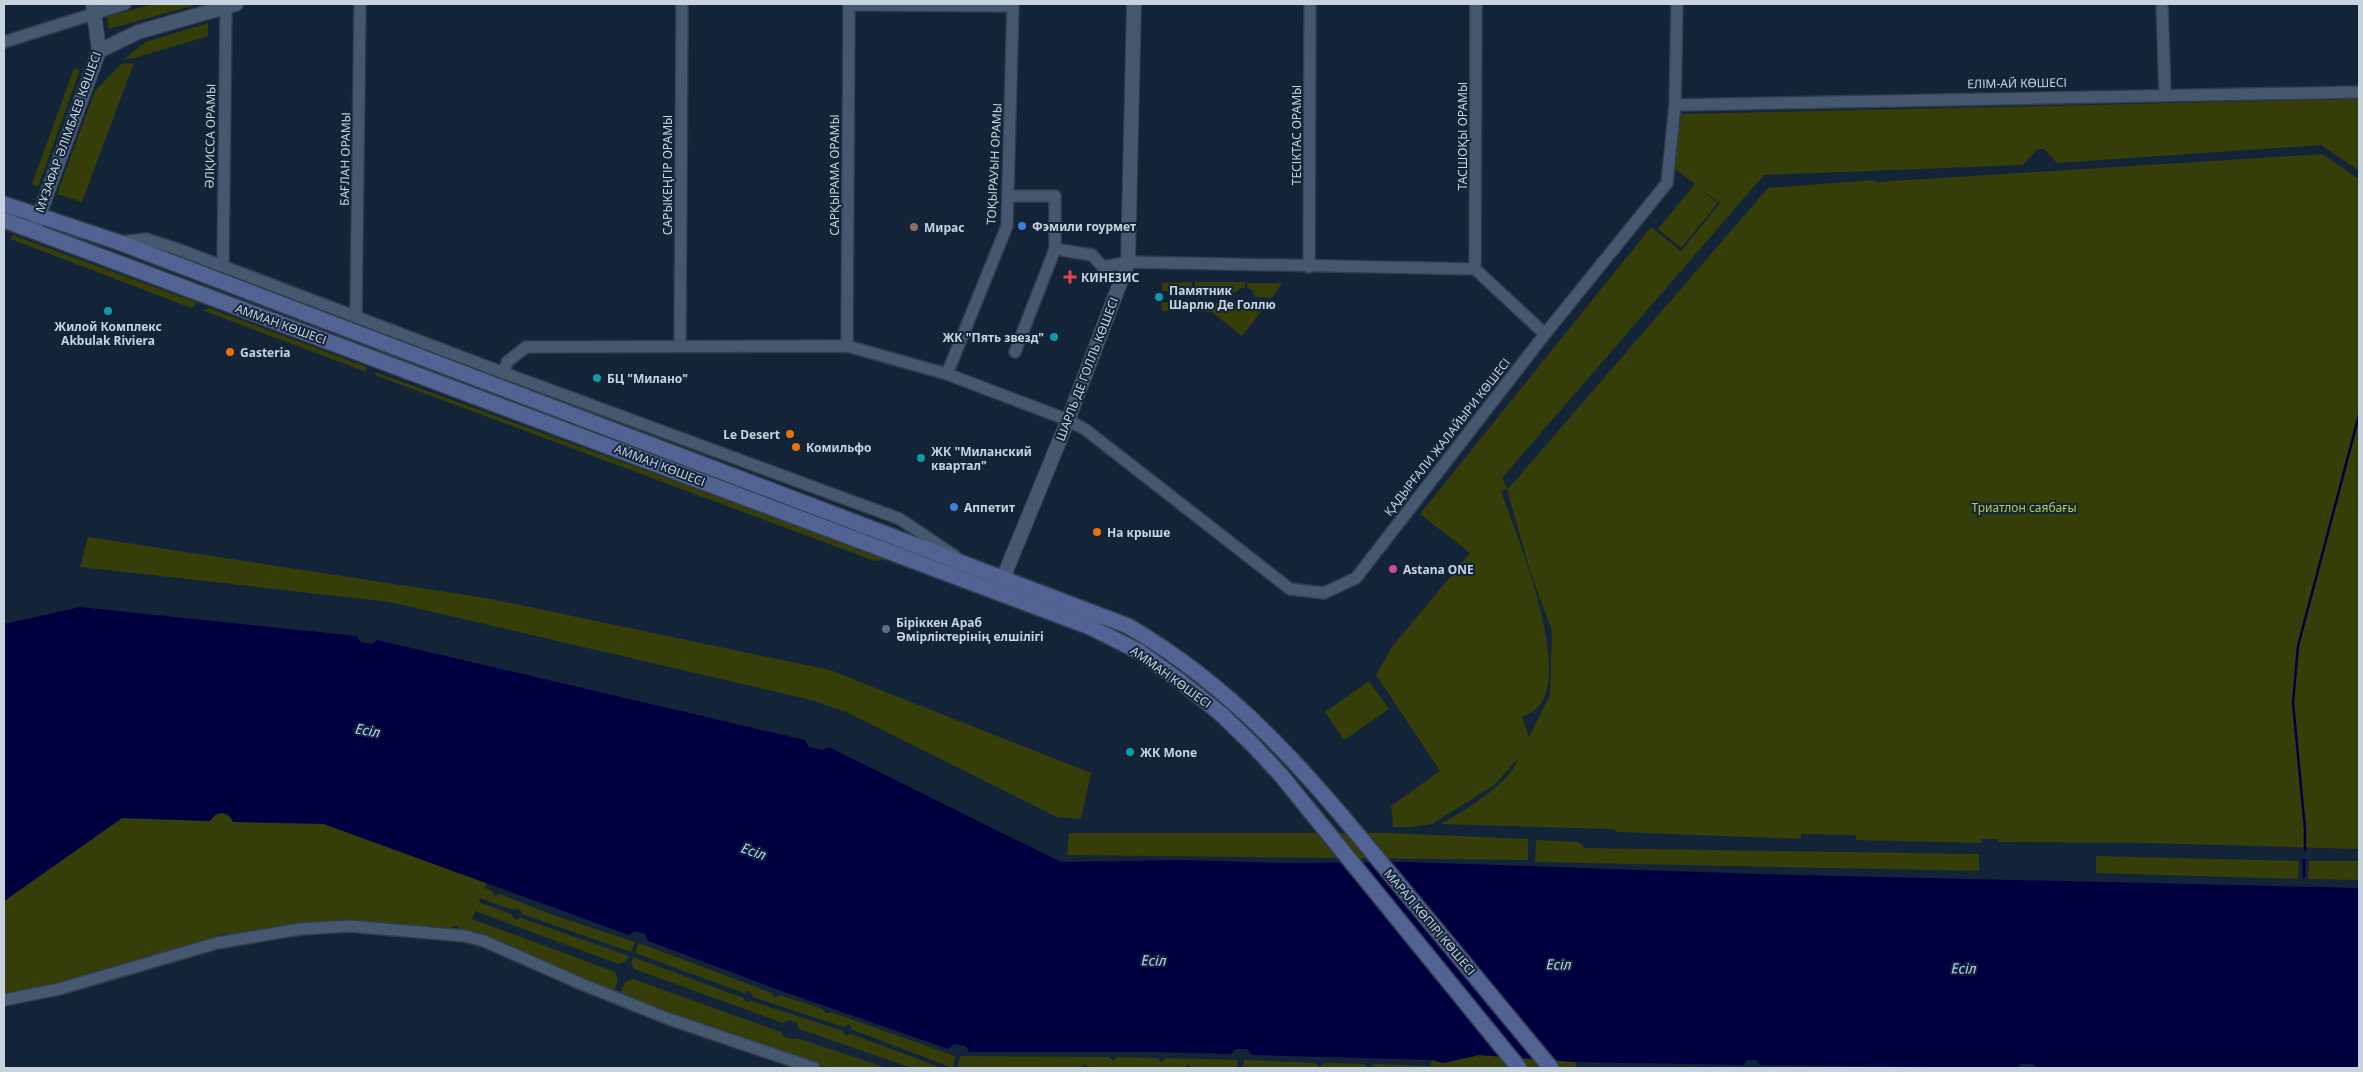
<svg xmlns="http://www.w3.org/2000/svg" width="2363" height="1072" viewBox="0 0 2363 1072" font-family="'Noto Sans',sans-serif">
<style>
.green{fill:#353d08;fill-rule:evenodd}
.water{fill:#000040}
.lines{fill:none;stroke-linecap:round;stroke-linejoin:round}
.stream{stroke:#000040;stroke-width:2.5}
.minor-casing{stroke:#313d4d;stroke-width:14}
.tertiary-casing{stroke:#313d4d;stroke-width:16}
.secondary-casing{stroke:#313d4d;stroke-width:18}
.minor{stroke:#45586f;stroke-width:11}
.tertiary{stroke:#45586f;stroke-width:14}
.secondary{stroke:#526292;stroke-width:15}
.shop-dot{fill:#3f7fe0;stroke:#132439;stroke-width:2}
.education-dot{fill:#8d6e63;stroke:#132439;stroke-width:2}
.health-dot{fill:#e0444e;stroke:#132439;stroke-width:2}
.culture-dot{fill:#0f9aa8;stroke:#132439;stroke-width:2}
.food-dot{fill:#e8710a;stroke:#132439;stroke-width:2}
.hotel-dot{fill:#d1479c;stroke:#132439;stroke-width:2}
.service-dot{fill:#5c6f8a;stroke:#132439;stroke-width:2}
.labels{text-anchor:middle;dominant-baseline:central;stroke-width:4;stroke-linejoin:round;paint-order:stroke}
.street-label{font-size:12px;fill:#c8d3e0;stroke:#132439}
.poi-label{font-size:12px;font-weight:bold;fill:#c8d3e0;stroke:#132439;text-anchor:start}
.park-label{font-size:12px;fill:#b6cc4d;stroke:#132439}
.water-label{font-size:14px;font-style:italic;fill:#bad2f9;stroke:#132439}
</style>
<rect width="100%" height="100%" fill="#132439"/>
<g class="green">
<polygon points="153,4 199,4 109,29 107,17"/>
<polygon points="208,23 208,36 135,58 122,60 146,42"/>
<polygon points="134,63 82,202 57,194 95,91 121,64"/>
<polygon points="74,68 80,70 38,187 32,184"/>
<path d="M2359,99V171L2321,145L2057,163L2044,149H2037L2023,165L1764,175L1502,478L1508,489L1768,188L1875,180L1877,182L2322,154L2359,179V849L2148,843L1998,842L1997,839H1981V843L1856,840V835L1801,834V839L1618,832L1612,829L1441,824C1463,811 1510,784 1518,759L1494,785L1432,824L1410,827H1393L1391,806L1440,771L1376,675L1392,647L1470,553L1420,514L1651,227L1681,251L1720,203L1701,189L1718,203L1681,248L1658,229L1695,184L1671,166L1678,114ZM1507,489L1530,571L1552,631L1550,695L1529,737L1522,716C1588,702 1514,530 1501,491Z"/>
<polygon points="13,235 198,303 191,308 11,239"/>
<polygon points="1192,282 1192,291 1162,291 1162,283"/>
<polygon points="1195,282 1245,282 1245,288 1241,288 1236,292 1195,291"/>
<polygon points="1247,283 1282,283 1272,298 1255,297 1252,290 1247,288"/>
<polygon points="1253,300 1269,301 1242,336 1212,312 1194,311 1194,303 1235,303 1245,309"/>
<polygon points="1161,302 1192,303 1192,310 1162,311"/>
<polygon points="209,308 367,367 366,372 202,310"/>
<polygon points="375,372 889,559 875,561 375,375"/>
<polygon points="88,537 486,598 830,670 1091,773 1081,819 1057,817 846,712 811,700 390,602 80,567"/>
<polygon points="1369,681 1389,709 1344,740 1325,712"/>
<polygon points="222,813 231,818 324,824 486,883 485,888 492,891 495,896 500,894 553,915 635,942 631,952 522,914 518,908 513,910 480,898 479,902 511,914 515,920 521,918 629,956 626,961 619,964 475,911 472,919 615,972 618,980 613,993 486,935 457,930 458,926 453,926 452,930 337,922 233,937 226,933 212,937 208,943 66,983 4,996 4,901 122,818 210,821 215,815"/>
<polygon points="1069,833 1391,833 1528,839 1528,860 1067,855"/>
<polygon points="1536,840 1579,842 1585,848 1979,854 1979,871 1535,862"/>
<polygon points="2096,856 2299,861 2298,879 2096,873"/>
<polygon points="2309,861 2359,861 2359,880 2308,879"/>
<polygon points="639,943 772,993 775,998 780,995 823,1009 826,1014 831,1012 955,1056 953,1068 853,1030 849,1024 844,1027 753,997 750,991 744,993 635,953"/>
<polygon points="633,957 743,998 746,1002 751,1001 843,1031 846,1036 851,1034 942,1068 912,1068 799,1029 797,1023 789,1020 783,1023 634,969 631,963"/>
<polygon points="633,979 781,1032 783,1036 792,1039 797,1038 887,1068 829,1068 680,1018 619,995 625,982"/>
<polygon points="1479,1055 1575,1062 1576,1068 1627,1068 1243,1068 1244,1060 1315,1063 1320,1067 1324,1063 1364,1064 1369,1068 1374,1064 1430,1066 1432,1060 1443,1063"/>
<polygon points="960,1056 1109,1057 1113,1061 1117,1057 1157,1058 1161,1062 1166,1058 1238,1060 1237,1068 1192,1068 1188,1064 1185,1068 1090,1068 1085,1064 1081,1068 957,1068"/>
</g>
<path class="water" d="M80,607L357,636L361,642L372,644L377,640L805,740L809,747L823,750L829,747L1061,862L1182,860L1285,863L1409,862L1759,874L2359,888V1068H2037L2033,1064H2021L2017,1068L1761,1065L1756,1060H1747L1743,1065L1575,1062L1479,1055L1443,1063L1432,1060L1252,1055L1247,1049H1236L1231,1054L1156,1052H969L966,1046L954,1044L948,1049L776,989L648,941L645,934L635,931L629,935L324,824L233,822L229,815C221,811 215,813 210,821L122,818L4,901V624Z"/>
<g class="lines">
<g class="stream">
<polyline points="2305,850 2305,829 2293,703 2298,646 2359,415"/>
<polyline points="2304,877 2304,860"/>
</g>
<defs>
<g id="minor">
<polyline points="2162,4 2165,94"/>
<polyline points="849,5 1013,6"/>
<polyline points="4,42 125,4"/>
<polyline points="1675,105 2359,92"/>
<polyline points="1008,196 1055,196 1055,249 1015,352"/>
<polyline points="120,242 146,239 180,250 504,373 900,519 955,556"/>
<polyline points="1055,249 1092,255 1103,267 1128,262 1475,269 1545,334"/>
<polyline points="223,266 226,6"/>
<polyline points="1309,267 1310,4"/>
<polyline points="1475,269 1476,4"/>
<polyline points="356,315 360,4"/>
<polyline points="680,346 682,4"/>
<polyline points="847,346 849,4"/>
<polyline points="504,373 507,362 526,347 847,346 947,374 1068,420 1086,430 1290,589 1324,593 1356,578 1545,334 1667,183 1675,105 1677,4"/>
<polyline points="947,374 1007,226 1013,4"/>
<polyline points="4,1000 59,989 217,943 300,929 349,926 465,936 484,941 584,985 669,1019 814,1068"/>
</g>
<g id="tertiary">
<polyline points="99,51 138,32 236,4"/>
<polyline points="35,226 99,51 93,4"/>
<polyline points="999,588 1068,420 1128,262 1134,4"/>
</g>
<g id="secondary">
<path d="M4,204L118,242L1128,626C1239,690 1312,779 1392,876C1445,940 1498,1004 1551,1068"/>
<polyline points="4,220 1090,627 1140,652 1180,681 1220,713 1252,744 1280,774 1519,1068"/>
</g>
</defs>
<use href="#minor" class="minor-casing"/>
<use href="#tertiary" class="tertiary-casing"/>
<use href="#secondary" class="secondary-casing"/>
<use href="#minor" class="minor"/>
<use href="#tertiary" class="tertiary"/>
<use href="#secondary" class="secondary"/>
</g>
<g class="shop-dot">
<circle cx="1022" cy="226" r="5"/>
<circle cx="954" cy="507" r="5"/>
</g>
<circle class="education-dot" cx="914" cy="227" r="5"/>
<path class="health-dot" d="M1067.5 269.5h5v5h5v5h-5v5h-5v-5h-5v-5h5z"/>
<g class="culture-dot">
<circle cx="1159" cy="297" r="5"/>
<circle cx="108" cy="311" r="5"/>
<circle cx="1054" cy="337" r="5"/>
<circle cx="597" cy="378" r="5"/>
<circle cx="921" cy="458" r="5"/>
<circle cx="1130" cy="752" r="5"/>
</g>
<g class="food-dot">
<circle cx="230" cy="352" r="5"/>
<circle cx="790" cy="434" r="5"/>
<circle cx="796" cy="447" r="5"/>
<circle cx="1097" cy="532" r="5"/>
</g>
<circle class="hotel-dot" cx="1393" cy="569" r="5"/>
<circle class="service-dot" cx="886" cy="629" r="5"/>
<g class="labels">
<g class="street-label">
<text transform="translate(2017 83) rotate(-1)">ЕЛІМ-АЙ КӨШЕСІ</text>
<text transform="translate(68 132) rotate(-70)">МҰЗАФАР ӘЛІМБАЕВ КӨШЕСІ</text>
<text transform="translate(1296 135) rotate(-90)">ТЕСІКТАС ОРАМЫ</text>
<text transform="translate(210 136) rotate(-89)">ӘЛҚИССА ОРАМЫ</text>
<text transform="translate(1462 136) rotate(-90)">ТАСШОҚЫ ОРАМЫ</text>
<text transform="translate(345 159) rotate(-89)">БАҒЛАН ОРАМЫ</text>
<text transform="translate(994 164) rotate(-87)">ТОҚЫРАУЫН ОРАМЫ</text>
<text transform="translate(667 175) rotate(-90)">САРЫКЕҢГІР ОРАМЫ</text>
<text transform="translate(834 175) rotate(-90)">САРҚЫРАМА ОРАМЫ</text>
<text transform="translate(281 324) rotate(20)">АММАН КӨШЕСІ</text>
<text transform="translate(1087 369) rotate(-69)">ШАРЛЬ ДЕ ГОЛЛЬ КӨШЕСІ</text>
<text transform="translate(1447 437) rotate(-52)">ҚАДЫРҒАЛИ ЖАЛАЙЫРИ КӨШЕСІ</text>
<text transform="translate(660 465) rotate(21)">АММАН КӨШЕСІ</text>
<text transform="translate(1171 677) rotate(36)">АММАН КӨШЕСІ</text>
<text transform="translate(1430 922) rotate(50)">МАРАЛ КӨПІРІ КӨШЕСІ</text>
</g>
<g class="poi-label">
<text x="1032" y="226">Фэмили гоурмет</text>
<text x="924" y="227">Мирас</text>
<text x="1081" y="277">КИНЕЗИС</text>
<text x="1169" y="290">Памятник<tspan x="1169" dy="14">Шарлю Де Голлю</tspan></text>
<text x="108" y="326" text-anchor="middle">Жилой Комплекс<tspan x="108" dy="14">Akbulak Riviera</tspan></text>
<text x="1044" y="337" text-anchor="end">ЖК "Пять звезд"</text>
<text x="240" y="352">Gasteria</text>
<text x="607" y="378">БЦ "Милано"</text>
<text x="780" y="434" text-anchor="end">Le Desert</text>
<text x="806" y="447">Комильфо</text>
<text x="931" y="451">ЖК "Миланский<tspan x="931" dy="14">квартал"</tspan></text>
<text x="964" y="507">Аппетит</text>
<text x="1107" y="532">На крыше</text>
<text x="1403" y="569">Astana ONE</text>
<text x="896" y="622">Біріккен Араб<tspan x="896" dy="14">Әмірліктерінің елшілігі</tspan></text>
<text x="1140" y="752">ЖК Mone</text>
</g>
<g class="park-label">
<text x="2024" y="507">Триатлон саябағы</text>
</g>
<g class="water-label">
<text transform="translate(368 730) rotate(10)">Есіл</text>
<text transform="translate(754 851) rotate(19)">Есіл</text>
<text transform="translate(1154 960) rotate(1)">Есіл</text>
<text transform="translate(1559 964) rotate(1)">Есіл</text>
<text transform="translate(1964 968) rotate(1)">Есіл</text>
</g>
</g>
<rect width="2363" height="1072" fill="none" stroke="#c8d3e0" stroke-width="10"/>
</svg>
